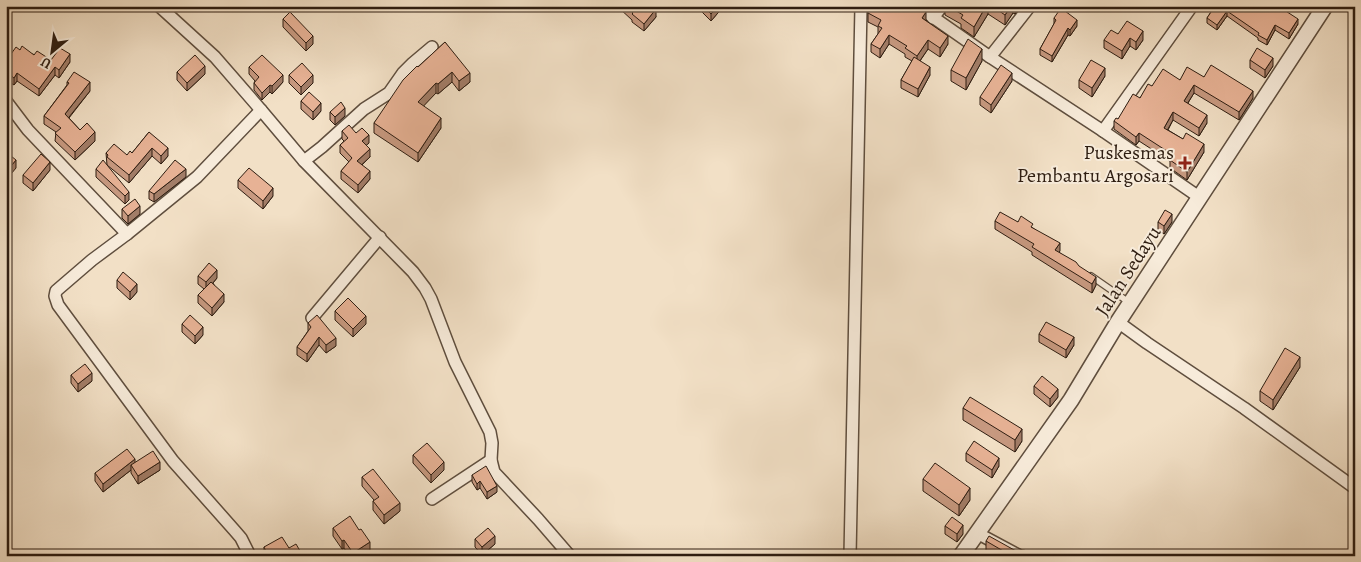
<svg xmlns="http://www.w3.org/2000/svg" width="1361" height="562" viewBox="0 0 1361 562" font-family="Alegreya,serif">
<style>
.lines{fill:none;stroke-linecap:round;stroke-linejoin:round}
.service-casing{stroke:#5f4e3e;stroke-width:8}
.minor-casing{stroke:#5f4e3e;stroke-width:14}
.tertiary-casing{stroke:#5f4e3e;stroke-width:18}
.service{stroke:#f7ebda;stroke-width:5.5}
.minor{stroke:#f7ebda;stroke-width:11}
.tertiary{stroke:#f7ebda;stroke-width:15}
.wall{fill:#c79980;stroke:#2e1d11}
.shaded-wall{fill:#a27d68;stroke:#2e1d11}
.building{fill:#e7b295;stroke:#2e1d11}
.poi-dot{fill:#8f2418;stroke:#f7ebda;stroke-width:2}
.labels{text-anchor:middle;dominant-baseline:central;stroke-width:4;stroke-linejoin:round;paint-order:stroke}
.poi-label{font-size:20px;fill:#2e1d11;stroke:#f7ebda;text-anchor:end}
.street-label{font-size:20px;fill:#2e1d11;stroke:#f7ebda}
</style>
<rect width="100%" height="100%" fill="#f2e0c6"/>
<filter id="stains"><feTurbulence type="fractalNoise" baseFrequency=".004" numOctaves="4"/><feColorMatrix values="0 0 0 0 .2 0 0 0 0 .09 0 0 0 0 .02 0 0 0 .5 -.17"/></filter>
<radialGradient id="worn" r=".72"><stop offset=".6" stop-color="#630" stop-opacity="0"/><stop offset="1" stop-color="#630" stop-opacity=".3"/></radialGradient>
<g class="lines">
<defs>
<polyline id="service" points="1091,276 1130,303"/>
<g id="minor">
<polyline points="159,6 215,57 261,110"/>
<polyline points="917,6 990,57 1103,131 1199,197"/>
<polyline points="933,18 942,6"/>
<polyline points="990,57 1030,6"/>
<polyline points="6,101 28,130 127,234"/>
<polyline points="1103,131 1192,6"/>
<polyline points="304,161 413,272 425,288 431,299 455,362 490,432 492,443 491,460 494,472 538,519 570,556"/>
<polyline points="312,318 380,237"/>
<polyline points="1118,322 1147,343 1244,408 1355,488"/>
<polyline points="432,499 491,460"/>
<polyline points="977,533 1020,556"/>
<polyline points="250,556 241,538 235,531 173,461 58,305 55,296 56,291 92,260 127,234 197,177 261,110 304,161 322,147 364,109 389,93 403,73 413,63 432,47"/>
<polyline points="850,556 861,6"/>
</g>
<polyline id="tertiary" points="961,556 1071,400 1118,322 1325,6"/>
</defs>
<use href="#service" class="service-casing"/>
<use href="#minor" class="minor-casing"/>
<use href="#tertiary" class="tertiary-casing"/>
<use href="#service" class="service"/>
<use href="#minor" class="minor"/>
<use href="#tertiary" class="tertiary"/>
</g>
<g class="wall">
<polygon points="619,6 653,6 656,17 644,31 632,22 632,20 619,8"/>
<polygon points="696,6 723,6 723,7 711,21"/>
<polygon points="845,6 854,6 853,8 850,12"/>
<polygon points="868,6 926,20 948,44 940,57 928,49 920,61 930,75 918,97 901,88 901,80 912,61 905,57 905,54 889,44 880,58 871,52 871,44 878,34 878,27 868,22"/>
<polygon points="945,6 1020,6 1015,14 1013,13 1005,25 988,14 974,37 961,28 961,24 945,15"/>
<polygon points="1153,6 1161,6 1159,10"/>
<polygon points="1215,6 1281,6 1280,7 1298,24 1289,39 1275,30 1267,45 1258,40 1258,38 1227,16 1217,30 1207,23 1207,18"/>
<polygon points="1054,18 1077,26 1070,36 1068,35 1052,62 1040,55 1040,49 1054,24"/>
<polygon points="283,19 313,44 306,51 283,27"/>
<polygon points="1118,34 1143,40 1136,50 1130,46 1122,59 1104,48 1104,40"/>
<polygon points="445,42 470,82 459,91 452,82 438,94 436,93 423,106 441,128 418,162 374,133 374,123 418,67"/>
<polygon points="20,50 51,60 70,62 59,78 55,75 39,96 17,81 14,85 6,80 6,56"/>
<polygon points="1250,60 1273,66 1265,78 1250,68"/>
<polygon points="982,61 966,90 951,81 951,70"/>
<polygon points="249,67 283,82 272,94 270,92 262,100 254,90 254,83 255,81 249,74"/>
<polygon points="177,72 205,74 187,91 177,80"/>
<polygon points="289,75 313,83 301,95 289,83"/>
<polygon points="1105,76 1092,97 1079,88 1079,80"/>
<polygon points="1204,77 1253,98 1239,120 1194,93 1188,103 1207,123 1199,136 1173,120 1168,130 1204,152 1187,180 1170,168 1170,161 1139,141 1136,145 1114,129 1114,121 1118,119 1152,86 1180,80"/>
<polygon points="1012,81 991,113 980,105 980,97"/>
<polygon points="67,82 90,91 69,118 80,130 95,141 75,160 55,141 56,132 44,124 44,116 67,85"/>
<polygon points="301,101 321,111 313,120 301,109"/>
<polygon points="330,112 345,116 335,125 330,120"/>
<polygon points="342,131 356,133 369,143 366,145 370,157 362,165 370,179 358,193 341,179 341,171 349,162 340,153 340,145 344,141 342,139"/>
<polygon points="149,132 168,156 161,164 152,156 129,183 107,165 129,200 125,204 96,177 96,169 107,165 106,153 127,155 132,153"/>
<polygon points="50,170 33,191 23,183 23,175"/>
<polygon points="186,177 154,202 149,199 149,191"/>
<polygon points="238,180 273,196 263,209 238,188"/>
<polygon points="122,209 140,214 128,224 122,218"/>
<polygon points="995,221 1018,222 1033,228 1060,251 1059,252 1096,285 1092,293 1032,255 1032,252 995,229"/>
<polygon points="1158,222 1172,222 1164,234 1158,230"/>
<polygon points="198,276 217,278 213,283 224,302 212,316 198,303 198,295 204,289 198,284"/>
<polygon points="117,280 137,292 130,300 117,288"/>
<polygon points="335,311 366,324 353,337 335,320"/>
<polygon points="308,323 336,346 326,353 319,345 307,362 297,355 297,347 308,331"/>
<polygon points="182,324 203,335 195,344 182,332"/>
<polygon points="1039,334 1074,345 1066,358 1039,342"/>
<polygon points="1300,367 1273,410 1260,401 1260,391"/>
<polygon points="71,375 92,381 78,392 71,383"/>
<polygon points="1034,386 1058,397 1050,407 1034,394"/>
<polygon points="963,408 1022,441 1015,452 963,420"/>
<polygon points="966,453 999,466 992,478 966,461"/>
<polygon points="413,455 444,470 431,483 413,463"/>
<polygon points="135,463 160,470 138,484 131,473 131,470 103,492 95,481 95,473"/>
<polygon points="472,475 497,492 487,499 480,488 477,490 472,482"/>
<polygon points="362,477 400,511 384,524 373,510 373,501 374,500 362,486"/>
<polygon points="923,479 970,500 959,516 923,491"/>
<polygon points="945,526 963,534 957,542 945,534"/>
<polygon points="333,528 370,550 361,556 349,556 344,548 342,549 333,536"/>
<polygon points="475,539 495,544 482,555 475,547"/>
<polygon points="986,541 1016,551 1028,556 992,556 986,552"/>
<polygon points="264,547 289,548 303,556 264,556"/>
</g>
<g class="shaded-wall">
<polygon points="718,6 723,6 723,7 711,21 711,14"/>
<polygon points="852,6 854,6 853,8 850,12 850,7"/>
<polygon points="986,6 988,6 988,14 974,37 974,27"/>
<polygon points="1011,6 1013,6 1013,13 1005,25 1005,15"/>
<polygon points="1015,6 1020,6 1015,14"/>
<polygon points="656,9 656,17 644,31 644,24"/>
<polygon points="1227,11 1227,16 1217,30 1217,25"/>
<polygon points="926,12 926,21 922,18"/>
<polygon points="1298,19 1298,24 1289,39 1289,33"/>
<polygon points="1077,20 1077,26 1070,36 1070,30"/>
<polygon points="1275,25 1275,30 1267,45 1267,40"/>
<polygon points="1068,28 1068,35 1052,62 1052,56"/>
<polygon points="1143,31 1143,40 1136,50 1136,42"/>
<polygon points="889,35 889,44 880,58 880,49"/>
<polygon points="313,36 313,44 306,51 306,43"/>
<polygon points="948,36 948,44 940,57 940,48"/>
<polygon points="1130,38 1130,46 1122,59 1122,51"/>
<polygon points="928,40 928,49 917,65 917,56"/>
<polygon points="982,49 982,61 966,90 966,78"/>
<polygon points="70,54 70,62 59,78 59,70"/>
<polygon points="1273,58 1273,66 1265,78 1265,70"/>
<polygon points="205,66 205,74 187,91 187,83"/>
<polygon points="55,67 55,75 39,96 39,89"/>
<polygon points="930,67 930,75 918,97 918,89"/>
<polygon points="1105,68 1105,76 1092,97 1092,88"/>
<polygon points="452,72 452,82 438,94 438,84"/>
<polygon points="17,73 17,81 14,85 14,78"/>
<polygon points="470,73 470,82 459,91 459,81"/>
<polygon points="1012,73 1012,81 991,113 991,105"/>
<polygon points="283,75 283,82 272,94 272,86"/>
<polygon points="313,75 313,83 301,95 301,87"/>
<polygon points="90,82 90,91 65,122 65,114"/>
<polygon points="436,83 436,93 418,112 418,102"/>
<polygon points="270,85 270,92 262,100 262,93"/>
<polygon points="1194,85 1194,93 1184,109 1184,101"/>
<polygon points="1253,91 1253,98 1239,120 1239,112"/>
<polygon points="321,103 321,111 313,120 313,112"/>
<polygon points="345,108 345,116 335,125 335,117"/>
<polygon points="1173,112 1173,120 1164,136 1164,128"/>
<polygon points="1207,115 1207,123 1199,136 1199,128"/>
<polygon points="441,118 441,128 418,162 418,153"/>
<polygon points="95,132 95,141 75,160 75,152"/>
<polygon points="1139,133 1139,141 1136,145 1136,137"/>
<polygon points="369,135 369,143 362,149 362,141"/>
<polygon points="1204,144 1204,152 1187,180 1187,172"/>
<polygon points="152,148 152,156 129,183 129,175"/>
<polygon points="168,148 168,156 161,164 161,156"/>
<polygon points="370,149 370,157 357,169 357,161"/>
<polygon points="16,160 16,168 6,180 6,172"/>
<polygon points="50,162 50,170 33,191 33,183"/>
<polygon points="186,169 186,177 154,202 154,194"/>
<polygon points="370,171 370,179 358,193 358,185"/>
<polygon points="273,188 273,196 263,209 263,201"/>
<polygon points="129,192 129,200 125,204 125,196"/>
<polygon points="140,206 140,214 128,224 128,216"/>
<polygon points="1172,214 1172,222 1164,234 1164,226"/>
<polygon points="1060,243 1060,251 1055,258 1055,250"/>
<polygon points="217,270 217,278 206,291 206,282"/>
<polygon points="1096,277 1096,285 1092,293 1092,284"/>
<polygon points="137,284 137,292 130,300 130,292"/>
<polygon points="224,294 224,302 212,316 212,308"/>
<polygon points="366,316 366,324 353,337 353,329"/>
<polygon points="203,327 203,335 195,344 195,336"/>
<polygon points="319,337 319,345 307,362 307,354"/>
<polygon points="1074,337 1074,345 1066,358 1066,350"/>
<polygon points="336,338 336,346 326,353 326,345"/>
<polygon points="1300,357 1300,367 1273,410 1273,400"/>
<polygon points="92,373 92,381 78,392 78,384"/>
<polygon points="1058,389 1058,397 1050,407 1050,399"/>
<polygon points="1022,429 1022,441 1015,452 1015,440"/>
<polygon points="999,458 999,466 992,478 992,470"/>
<polygon points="135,459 135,467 131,465 131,470 103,492 103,484"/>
<polygon points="160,462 160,470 138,484 138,476"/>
<polygon points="444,462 444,470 431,483 431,475"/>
<polygon points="480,481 480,488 477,490 477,484"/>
<polygon points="497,486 497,492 487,499 487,492"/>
<polygon points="970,488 970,500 959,516 959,505"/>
<polygon points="400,503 400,511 384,524 384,515"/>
<polygon points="963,525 963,534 957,542 957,534"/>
<polygon points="495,536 495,544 482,555 482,547"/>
<polygon points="344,540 344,548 342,549 342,541"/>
<polygon points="370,542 370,550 361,556 353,556 353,553"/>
</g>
<g class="building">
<polygon points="626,6 653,6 656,9 644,24 632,14 633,13"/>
<polygon points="703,6 718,6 711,14"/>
<polygon points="868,6 916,6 926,12 922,18 948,36 940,48 928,40 917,56 905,48 907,46 889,35 880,49 871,44 882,28 878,26 881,20 868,13"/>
<polygon points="948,6 986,6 974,27 961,18 963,15"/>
<polygon points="992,6 1011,6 1005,15"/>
<polygon points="1215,6 1278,6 1298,19 1289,33 1275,25 1267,40 1258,35 1259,33 1227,11 1217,25 1207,18"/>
<polygon points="1061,8 1077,20 1070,30 1068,28 1052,56 1040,49 1056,20 1054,18"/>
<polygon points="290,12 313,36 306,43 283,19"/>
<polygon points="1127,21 1143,31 1136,42 1130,38 1122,51 1104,40 1111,30 1118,34"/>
<polygon points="968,39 982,49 966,78 951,70"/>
<polygon points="445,42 470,73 459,81 452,72 438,84 436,83 418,102 441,118 418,153 374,123 403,80 417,66 418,67"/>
<polygon points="22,46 34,55 37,51 51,60 60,48 70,54 59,70 55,67 39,89 17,73 14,78 6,72 6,56 9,52 11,54 16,47 20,50"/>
<polygon points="1257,48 1273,58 1265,70 1250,60"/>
<polygon points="195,55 205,66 187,83 177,72"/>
<polygon points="262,55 283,75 272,86 270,85 262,93 254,83 259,77 249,67"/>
<polygon points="914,57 930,67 918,89 901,80"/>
<polygon points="1091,60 1105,68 1092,88 1079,80"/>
<polygon points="302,63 313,75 301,87 289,75"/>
<polygon points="1001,65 1012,73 991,105 980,97"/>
<polygon points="1211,65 1253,91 1239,112 1194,85 1184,101 1207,115 1199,128 1173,112 1164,128 1183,139 1186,133 1204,144 1187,172 1170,160 1173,155 1139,133 1136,137 1114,121 1116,118 1118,119 1133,94 1140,98 1148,84 1152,86 1163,69 1180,80 1187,67 1204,77"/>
<polygon points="74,72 90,82 65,114 80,130 87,123 95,132 75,152 55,133 61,128 44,116 69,83 67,82"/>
<polygon points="309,92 321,103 313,112 301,101"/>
<polygon points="341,102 345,108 335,117 330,112"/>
<polygon points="349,125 356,133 362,128 369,135 362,141 370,149 357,161 370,171 358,185 341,171 352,158 340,145 348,138 342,131"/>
<polygon points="149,132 168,148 161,156 152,148 129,175 107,157 108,155 106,153 114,144 127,155 130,151 132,153"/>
<polygon points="6,152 16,160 6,172"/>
<polygon points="41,154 50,162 33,183 23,175"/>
<polygon points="103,160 129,192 125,196 96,169"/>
<polygon points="175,160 186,169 154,194 149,191"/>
<polygon points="249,168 273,188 263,201 238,180"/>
<polygon points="135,199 140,206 128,216 122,209"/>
<polygon points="1165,210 1172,214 1164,226 1158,222"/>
<polygon points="1000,212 1018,222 1021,216 1033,224 1031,227 1060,243 1055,250 1076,262 1079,266 1096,277 1092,284 1032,247 1034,244 995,221"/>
<polygon points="209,263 217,270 206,282 198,276"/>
<polygon points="123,272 137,284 130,292 117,280"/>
<polygon points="211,282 224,294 212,308 198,295"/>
<polygon points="348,298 366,316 353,329 335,311"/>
<polygon points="190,315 203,327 195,336 182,324"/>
<polygon points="317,315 336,338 326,345 319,337 307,354 297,347 311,327 308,323"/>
<polygon points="1046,322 1074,337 1066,350 1039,334"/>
<polygon points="1285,348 1300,357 1273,400 1260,391"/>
<polygon points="85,364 92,373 78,384 71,375"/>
<polygon points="1042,376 1058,389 1050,399 1034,386"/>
<polygon points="970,397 1022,429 1015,440 963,408"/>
<polygon points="974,441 999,458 992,470 966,453"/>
<polygon points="427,443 444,462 431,475 413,455"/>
<polygon points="127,449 135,459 103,484 95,473"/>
<polygon points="153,451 160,462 138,476 131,465"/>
<polygon points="935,463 970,488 959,505 923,479"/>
<polygon points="486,466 497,486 487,492 480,481 477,484 472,475"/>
<polygon points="373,469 400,503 384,515 373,501 379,497 362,477"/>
<polygon points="350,516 359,530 361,529 370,542 353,553 344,540 342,541 333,528"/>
<polygon points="952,517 963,525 957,534 945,526"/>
<polygon points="488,528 495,536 482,547 475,539"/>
<polygon points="989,536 1016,551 1021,551 1024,550 1028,552 1025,556 1003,556 1005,552 986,541"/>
<polygon points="282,537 289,548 296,544 303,556 268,556 264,547"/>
<polygon points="234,550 238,556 225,556"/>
<polygon points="603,551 605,556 595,556"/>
</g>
<path class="poi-dot" d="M1182.5 155.5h5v5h5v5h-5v5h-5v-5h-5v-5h5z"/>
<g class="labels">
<g class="poi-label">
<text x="1174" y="152">Puskesmas<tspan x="1174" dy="23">Pembantu Argosari</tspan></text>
</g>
<g class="street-label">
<text transform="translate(1128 271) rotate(-57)">Jalan Sedayu</text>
</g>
</g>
<rect width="1361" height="562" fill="none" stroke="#f2e0c6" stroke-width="25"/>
<rect x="8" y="8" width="1346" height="547" fill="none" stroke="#2e1d11" stroke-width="2.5"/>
<rect x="12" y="12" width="1336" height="537" fill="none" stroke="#2e1d11"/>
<g transform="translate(52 52) rotate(209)" stroke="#f7ebda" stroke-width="4" paint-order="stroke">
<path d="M0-4L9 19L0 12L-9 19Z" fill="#2e1d11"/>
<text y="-8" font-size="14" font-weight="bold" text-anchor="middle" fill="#2e1d11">U</text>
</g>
<rect width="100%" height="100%" filter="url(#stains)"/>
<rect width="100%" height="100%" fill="url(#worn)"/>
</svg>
